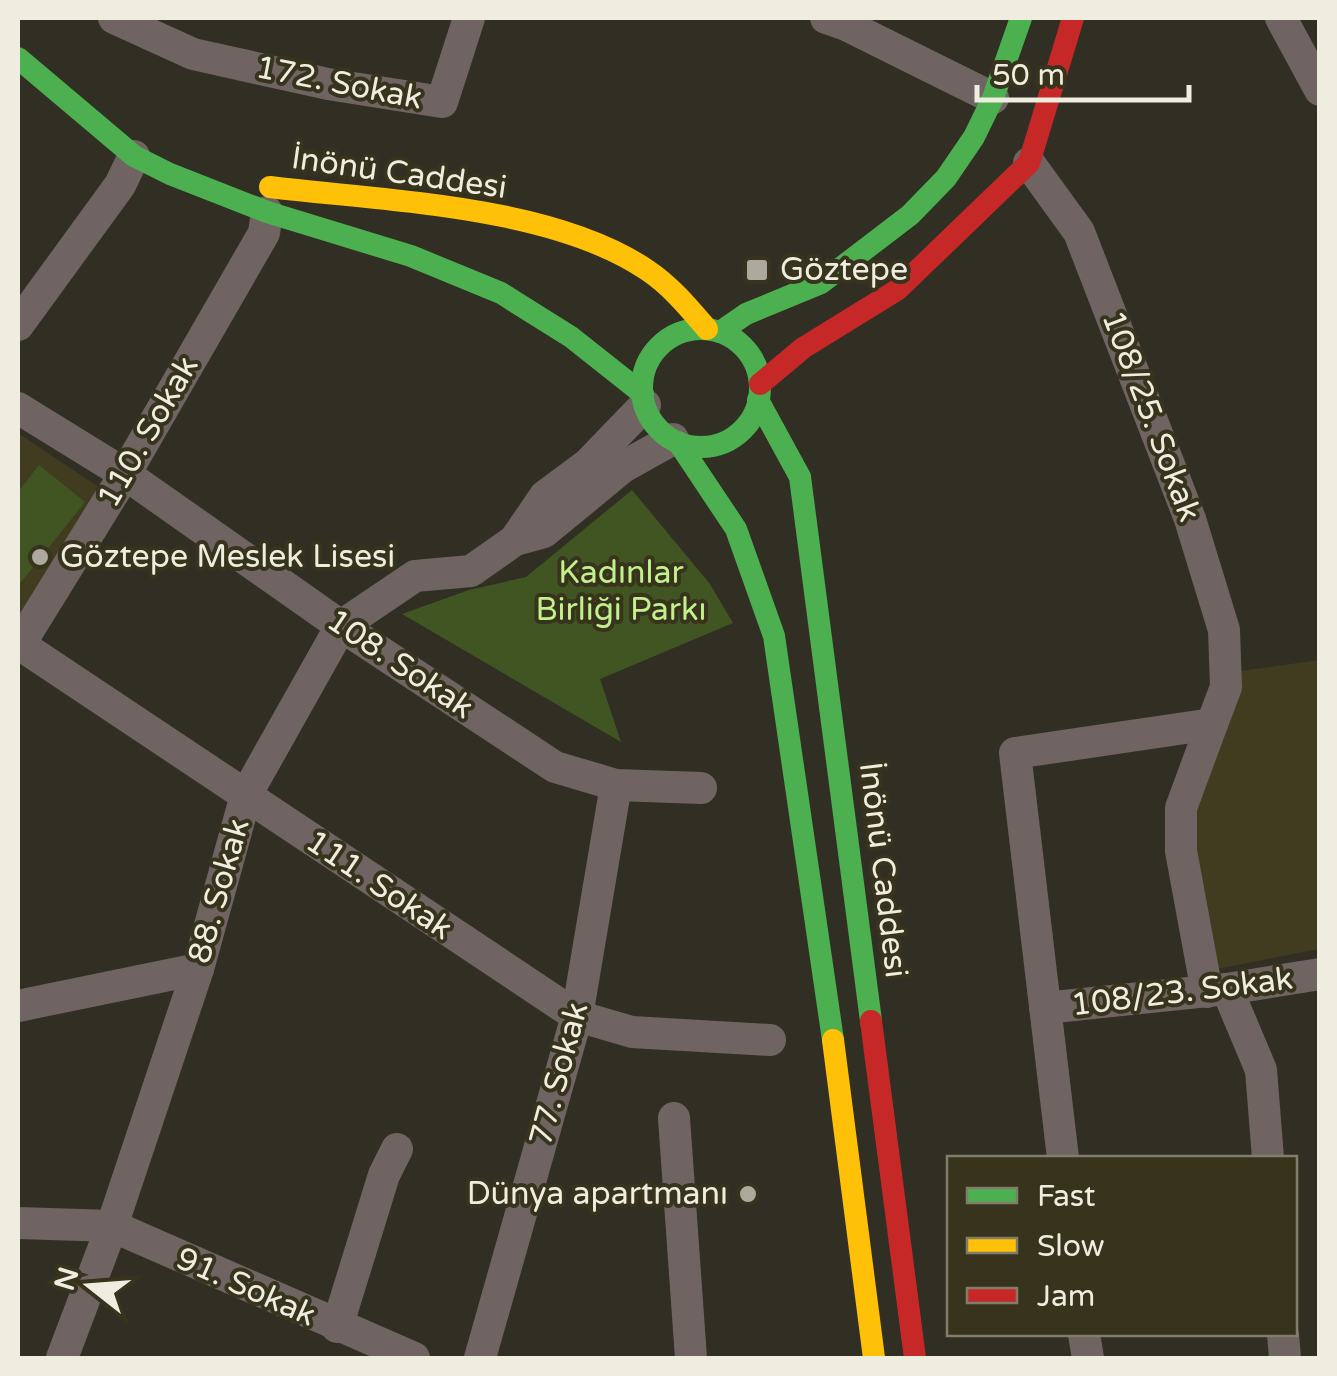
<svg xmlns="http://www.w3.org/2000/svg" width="1337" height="1376" viewBox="0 0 1337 1376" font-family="'Varela Round',sans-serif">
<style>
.built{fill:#413b20}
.green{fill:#415522}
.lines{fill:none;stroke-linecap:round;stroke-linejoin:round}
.street{stroke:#6f6461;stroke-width:32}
.fast{stroke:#4caf50;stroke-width:22}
.slow{stroke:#ffc107;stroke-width:22}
.jam{stroke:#c62828;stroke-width:22}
.poi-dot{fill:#acaa9d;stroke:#37331d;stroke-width:4}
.labels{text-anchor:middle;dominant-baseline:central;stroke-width:8;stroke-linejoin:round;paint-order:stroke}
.street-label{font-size:32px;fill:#efeddf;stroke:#37331d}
.poi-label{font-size:32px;fill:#efeddf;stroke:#37331d;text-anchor:start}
.park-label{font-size:32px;fill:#c2f18c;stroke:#37331d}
</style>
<rect width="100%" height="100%" fill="#312f23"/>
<g class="built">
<polygon points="18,433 106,492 18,621"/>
<polygon points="1319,660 1319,949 1211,970 1191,818 1241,671"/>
</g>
<g class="green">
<polygon points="39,465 85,502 18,586 18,492"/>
<polygon points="632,490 710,584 733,623 600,679 621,742 402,614 469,590 526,577"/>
</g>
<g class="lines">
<g class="street">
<polyline points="114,18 193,54 328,84 442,102 469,18"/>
<polyline points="826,18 846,25 993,98"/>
<polyline points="1281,18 1320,90"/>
<polyline points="1029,163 1079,232 1190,519 1224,630 1226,687 1212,724 1015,753 1063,1158"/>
<polyline points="18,325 120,185 134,156"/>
<polyline points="18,408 125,474 341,626 555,767 616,785 701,788"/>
<polyline points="515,540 545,496 588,464 645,405"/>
<polyline points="19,644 577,1016 632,1032 770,1040"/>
<polyline points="18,647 125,474 264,233 267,212"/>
<polyline points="1227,989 1261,1070 1268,1158"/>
<polyline points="1207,992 1181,851 1181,808 1212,724"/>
<polyline points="18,1006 198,969"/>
<polyline points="1045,1008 1227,989 1320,974"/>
<polyline points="674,1118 691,1358"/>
<polyline points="18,1223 112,1226 414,1358"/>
<polyline points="337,1327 384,1175 397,1149"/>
<polyline points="1084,1334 1088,1358"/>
<polyline points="1283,1334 1285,1358"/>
<polyline points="62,1358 112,1226 198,969 246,795 341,626 415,576 471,571 515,540 544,532 623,467 673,439"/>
<polyline points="480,1358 577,1016 616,785"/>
</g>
<g class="fast">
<polyline points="18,58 134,156 170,174 267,212 411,256 501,293 571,337 643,394"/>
<circle cx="701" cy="388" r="59"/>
<polyline points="720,332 746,314 821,283 910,215 946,178 974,137 993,98 1021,18"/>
<polyline points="758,400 800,477 871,1021"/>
<polyline points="678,442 736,529 774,636 833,1040"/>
</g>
<g class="slow">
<path d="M270,187C384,201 551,205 647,270C671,286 689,308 707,329"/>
<polyline points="833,1040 874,1358"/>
</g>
<g class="jam">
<polyline points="760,384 803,348 897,290 1029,163 1073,18"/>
<polyline points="871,1021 915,1358"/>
</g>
</g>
<g class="poi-dot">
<rect x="745" y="258" width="24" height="24" rx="5"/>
<circle cx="40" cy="557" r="10"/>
<circle cx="748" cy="1194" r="10"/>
</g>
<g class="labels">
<g class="street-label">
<text transform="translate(339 83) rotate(11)">172. Sokak</text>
<text transform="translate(399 173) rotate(8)">İnönü Caddesi</text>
<text transform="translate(1151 416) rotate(69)">108/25. Sokak</text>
<text transform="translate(148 432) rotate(-60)">110. Sokak</text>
<text transform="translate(400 664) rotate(34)">108. Sokak</text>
<text transform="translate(883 870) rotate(83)">İnönü Caddesi</text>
<text transform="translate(379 885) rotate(34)">111. Sokak</text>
<text transform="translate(219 891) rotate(-74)">88. Sokak</text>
<text transform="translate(1182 992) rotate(-7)">108/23. Sokak</text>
<text transform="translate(559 1074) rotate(-75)">77. Sokak</text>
<text transform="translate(246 1287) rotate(24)">91. Sokak</text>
</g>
<g class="poi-label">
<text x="780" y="270">Göztepe</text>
<text x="60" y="557">Göztepe Meslek Lisesi</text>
<text x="728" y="1194" text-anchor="end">Dünya apartmanı</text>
</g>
<g class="park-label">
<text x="621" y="573">Kadınlar<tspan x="621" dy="37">Birliği Parkı</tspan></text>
</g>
</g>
<rect width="1337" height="1376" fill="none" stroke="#efeddf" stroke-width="40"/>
<rect x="947" y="1156" width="350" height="180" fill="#37331d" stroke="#817d6b" stroke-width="2.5"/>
<rect x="967" y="1188" width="50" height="15" fill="#4caf50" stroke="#817d6b" stroke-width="2.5"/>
<text x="1037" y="1206" font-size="30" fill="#efeddf">Fast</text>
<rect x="967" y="1238" width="50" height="15" fill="#ffc107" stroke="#817d6b" stroke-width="2.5"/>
<text x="1037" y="1256" font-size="30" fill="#efeddf">Slow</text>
<rect x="967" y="1288" width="50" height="15" fill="#c62828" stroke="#817d6b" stroke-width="2.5"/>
<text x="1037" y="1306" font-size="30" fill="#efeddf">Jam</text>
<g transform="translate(90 1286) rotate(287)" stroke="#37331d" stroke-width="8" paint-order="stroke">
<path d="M0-8L18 38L0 25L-18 38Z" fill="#efeddf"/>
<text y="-15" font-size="28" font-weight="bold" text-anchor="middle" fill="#efeddf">N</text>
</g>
<path d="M977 85v15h212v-15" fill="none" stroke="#efeddf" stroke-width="5"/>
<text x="992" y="85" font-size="30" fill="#efeddf" stroke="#37331d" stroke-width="8" paint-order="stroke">50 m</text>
</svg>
